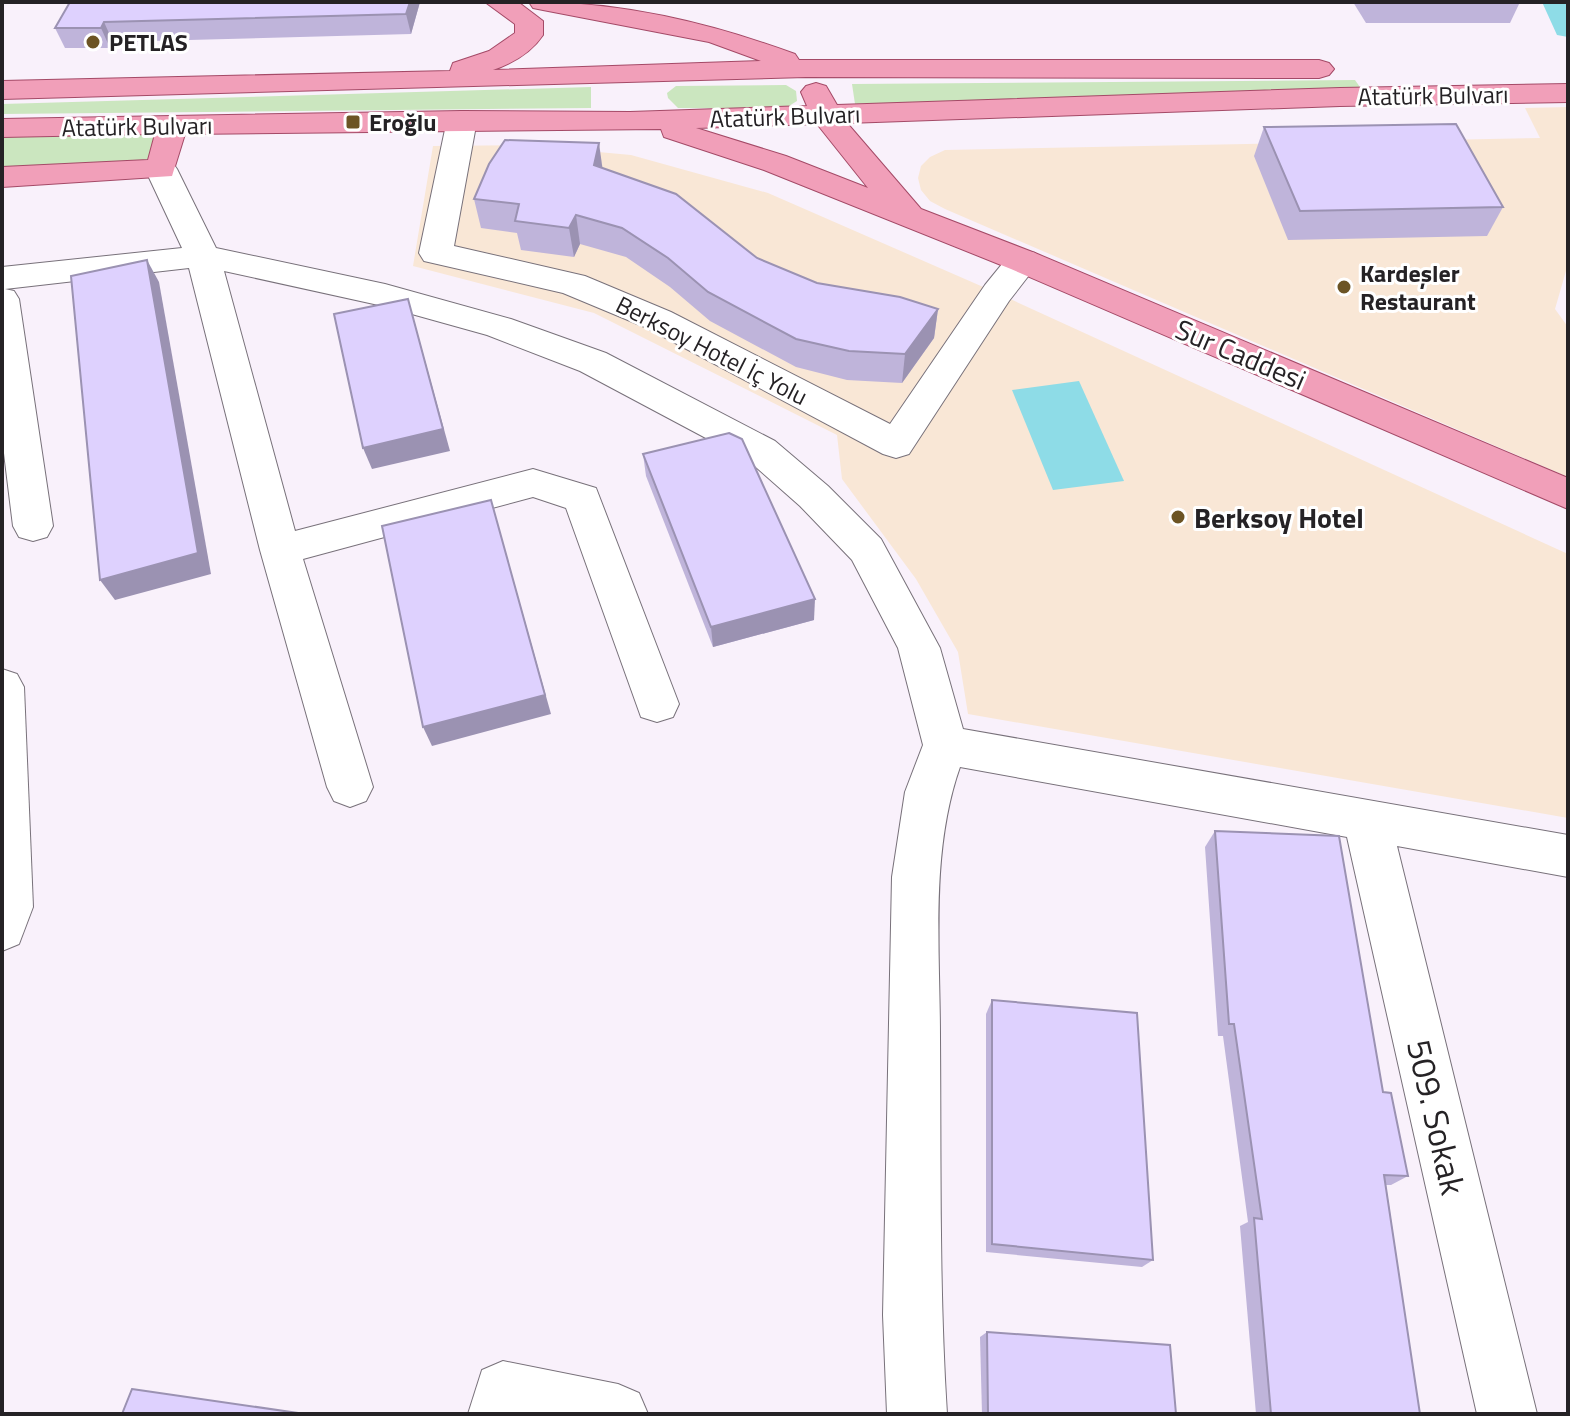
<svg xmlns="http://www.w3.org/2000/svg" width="1570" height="1416" viewBox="0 0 1570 1416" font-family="'Titillium Web',sans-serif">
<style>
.commercial{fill:#f9e7d6}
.green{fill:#cbe6bf}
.water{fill:#8edce7}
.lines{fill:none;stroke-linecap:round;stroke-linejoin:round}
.canal{fill:#8edce7;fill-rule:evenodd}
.minor-casing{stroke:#78717a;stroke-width:2}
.major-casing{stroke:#a44a67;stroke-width:2}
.minor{fill:#fff;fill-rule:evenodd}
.major{fill:#f19fb9;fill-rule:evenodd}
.wall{fill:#bfb4da}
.shaded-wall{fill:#9b92b2}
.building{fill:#ded1fe;stroke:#9b92b2;stroke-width:2}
.poi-dot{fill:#6c5424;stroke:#fff;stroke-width:3}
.labels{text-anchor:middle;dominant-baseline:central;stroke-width:6;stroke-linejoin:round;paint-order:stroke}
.far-poi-label{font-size:24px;font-weight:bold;fill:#252225;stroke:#fff;text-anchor:start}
.far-street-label{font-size:24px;fill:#252225;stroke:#fff}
.street-label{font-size:28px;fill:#252225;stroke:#fff}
.poi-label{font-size:28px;font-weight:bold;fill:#252225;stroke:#fff;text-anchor:start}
.near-street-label{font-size:34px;fill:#252225;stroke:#fff}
</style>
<rect width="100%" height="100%" fill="#f9f1fb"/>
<g class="commercial">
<polygon points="1568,107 1568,264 1555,309 1568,327 1568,477 945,209 930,201 921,190 918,178 921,166 930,157 945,150 1540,138 1525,108"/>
<polygon points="522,145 631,155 768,193 997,293 1568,554 1568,818 968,714 958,652 916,579 842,479 837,435 594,313 413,266 433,146"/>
</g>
<g class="green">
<polygon points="1355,80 1362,90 855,104 852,84"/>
<polygon points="786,85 796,91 797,101 784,109 678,108 668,98 667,93 676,86"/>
<polygon points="591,87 591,108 2,114 2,104"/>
<polygon points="172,126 161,169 2,177 2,128"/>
</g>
<polygon class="water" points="1079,381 1124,481 1053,490 1012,390"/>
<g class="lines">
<polygon class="canal" points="1542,2 1568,2 1568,37 1557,35"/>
<defs>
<g id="minor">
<polygon points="462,111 473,114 477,120 454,246 585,276 671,312 890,424 985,285 1011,253 1023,250 1035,253 1040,261 1009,301 909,454 896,458 883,454 647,328 563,293 424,261 419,253 447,120 451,114"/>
<path d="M161,160L172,162L177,169L216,248L385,284L511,319L606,353L775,441L828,486L881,539L940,648L963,729L1568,835V877L1397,846L1537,1414H1477L1347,837L960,767C930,852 940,949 940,1038C941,1163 939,1289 947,1414H887L883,1315L892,877L905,792L923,745L898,648L852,560L800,506L749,461L580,371L487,335L383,306L224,271L295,531L533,469L596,488L679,704L673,717L657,722L641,717L566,508L533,497L303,559L373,787L366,801L350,807L334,801L327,787L260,550L189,268L5,289L14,291L19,299L53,526L47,537L33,541L19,537L13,526L2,437V267L182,248L145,169L150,162Z"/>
<polygon points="2,669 17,674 24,687 33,907 19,944 2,951"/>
<polygon points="503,1361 618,1384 639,1393 648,1414 468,1414 482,1370"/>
</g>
<g id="major">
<path d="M485,2H518L543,21V35C531,53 513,63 493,70L761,61L709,42L543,10L533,8L529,2C623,2 707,22 795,54L799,60H1319L1329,63L1334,69L1329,75L1319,78L806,77L2,99V81L450,71L453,63L489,51L515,33V24Z"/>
<path d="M816,83L826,86L837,105L1340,88L1568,84V102L1340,106L847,123L921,209L1035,253L1568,478V509L1011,269L764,170L664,137L661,129L185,134L172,176L2,187V167L148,160L155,134L2,137V119L462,111L630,112L807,106L801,92L806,86ZM817,124L868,188L786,156L696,128Z"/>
</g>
</defs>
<use href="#minor" class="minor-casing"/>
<use href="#major" class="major-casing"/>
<use href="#minor" class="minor"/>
<use href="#major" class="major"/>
</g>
<g class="wall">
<polygon points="70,2 420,2 411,34 113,42 110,48 65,48 55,28"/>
<polygon points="1353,2 1520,2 1510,23 1366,23"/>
<polygon points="1264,127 1503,207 1487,236 1288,240 1254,156"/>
<polygon points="602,168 757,258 817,283 938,309 934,338 902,383 847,380 796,367 710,321 670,287 626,257 580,244 574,257 521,250 517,233 481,228 474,199"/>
<polygon points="643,454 814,620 713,647 646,476"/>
<polygon points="1215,831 1383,1092 1408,1176 1391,1185 1386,1185 1420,1414 1256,1414 1240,1226 1248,1222 1223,1036 1218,1036 1205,847"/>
<polygon points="992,1000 1153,1260 1142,1267 986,1252 986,1014"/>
<polygon points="987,1332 1176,1414 982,1414 980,1337"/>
</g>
<g class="shaded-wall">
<polygon points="410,2 420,2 411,34 406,14"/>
<polygon points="104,22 113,42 110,48 101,28"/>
<polygon points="599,143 603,172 594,165"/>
<polygon points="576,215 580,244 574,257 569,228"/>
<polygon points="147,260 159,282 211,574 115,600 100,580"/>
<polygon points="408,299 450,451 372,469 363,448"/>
<polygon points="938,309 934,338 902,383 905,354"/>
<polygon points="491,500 551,714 432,746 423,727"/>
<polygon points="815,599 814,620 713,647 711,627"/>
</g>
<g class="building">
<polygon points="70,2 410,2 406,14 104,22 101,28 55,28"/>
<polygon points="1456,124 1503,207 1300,211 1264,127"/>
<polygon points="505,140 599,143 594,165 676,194 757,258 817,283 900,297 938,309 905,354 849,351 796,339 708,292 668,258 622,228 576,215 569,228 515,221 519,204 474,199 489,164"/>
<polygon points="147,260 198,553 100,580 71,276"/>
<polygon points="408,299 443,429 363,448 334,314"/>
<polygon points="729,433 742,439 815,599 711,627 643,454"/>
<polygon points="491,500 545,695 423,727 382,526"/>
<polygon points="1215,831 1339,836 1383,1092 1391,1093 1408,1176 1384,1175 1420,1414 1271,1414 1254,1218 1262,1219 1234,1024 1229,1024"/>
<polygon points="992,1000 1137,1013 1153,1260 992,1244"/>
<polygon points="987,1332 1170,1345 1176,1414 988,1414"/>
<polygon points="132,1389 305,1414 122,1414"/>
</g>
<g class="poi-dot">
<circle cx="93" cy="42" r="8"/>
<rect x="345" y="114" width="16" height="16" rx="4"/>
<circle cx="1344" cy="287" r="8"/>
<circle cx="1178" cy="517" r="8"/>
</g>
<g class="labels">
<g class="far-poi-label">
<text x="109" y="42">PETLAS</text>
<text x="369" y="122">Eroğlu</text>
<text x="1360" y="273">Kardeşler<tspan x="1360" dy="28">Restaurant</tspan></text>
</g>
<g class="far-street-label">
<text transform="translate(1433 95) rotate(-1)">Atatürk Bulvarı</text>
<text transform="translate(785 116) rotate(-2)">Atatürk Bulvarı</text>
<text transform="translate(137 126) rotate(-1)">Atatürk Bulvarı</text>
<text transform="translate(712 350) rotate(27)">Berksoy Hotel İç Yolu</text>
</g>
<g class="street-label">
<text transform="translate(1241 354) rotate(23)">Sur Caddesi</text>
</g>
<g class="poi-label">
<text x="1194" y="517">Berksoy Hotel</text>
</g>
<g class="near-street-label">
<text transform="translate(1437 1117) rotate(77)">509. Sokak</text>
</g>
</g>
<rect width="1570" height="1416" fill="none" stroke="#252225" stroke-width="8"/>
</svg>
